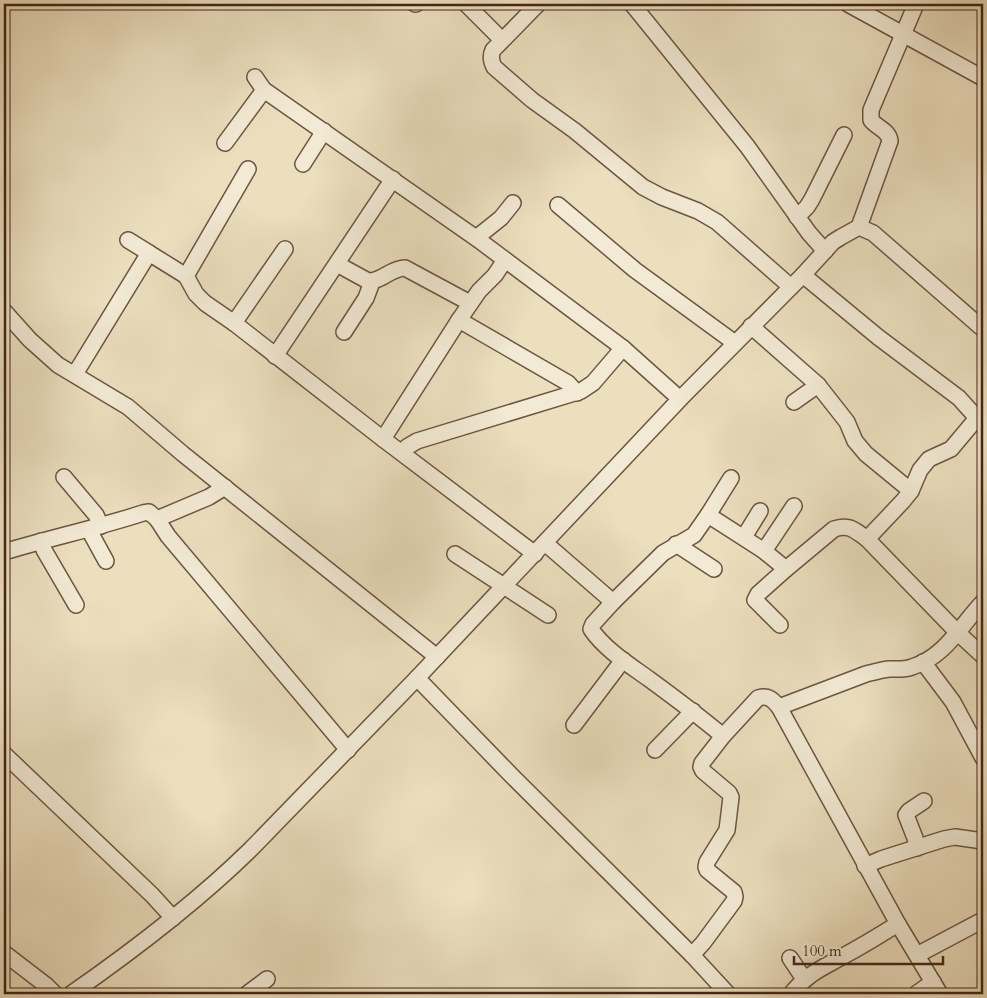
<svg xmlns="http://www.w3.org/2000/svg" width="987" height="998" viewBox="0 0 987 998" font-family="Cardo,serif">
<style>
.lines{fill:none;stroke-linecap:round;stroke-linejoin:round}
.minor-casing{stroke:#6e5442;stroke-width:18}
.minor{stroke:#f2ead5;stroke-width:15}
</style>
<rect width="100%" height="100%" fill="#ebdfbe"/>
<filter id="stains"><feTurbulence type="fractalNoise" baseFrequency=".004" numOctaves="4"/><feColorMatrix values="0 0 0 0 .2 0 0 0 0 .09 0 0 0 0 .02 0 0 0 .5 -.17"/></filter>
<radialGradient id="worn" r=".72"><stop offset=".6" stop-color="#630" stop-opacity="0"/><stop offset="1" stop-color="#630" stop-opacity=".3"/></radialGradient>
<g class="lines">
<defs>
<g id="minor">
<polyline points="415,4 416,4"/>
<polyline points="466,4 502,40"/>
<path d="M538,4L493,50C490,56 491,61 494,67L532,100L575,131L643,187L662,197L698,211L717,222L791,287"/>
<polyline points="632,4 747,146 809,233 825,251"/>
<polyline points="848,4 983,78"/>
<polyline points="255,77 264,90 476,238 623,348 680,399"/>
<polyline points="225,143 264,90"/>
<polyline points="303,164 324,131"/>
<polyline points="558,205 635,270 735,343"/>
<polyline points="797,217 807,207 812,199 844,135"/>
<path d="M859,227L890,141C889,130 877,128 871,120V110L916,4"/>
<polyline points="476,238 501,218 513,203"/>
<polyline points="128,240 149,253"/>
<path d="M337,264L368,281C381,282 391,268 405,268L470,303"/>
<polyline points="803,275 878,337 959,398 977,418 951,449 929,459 920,470 911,491 903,501 867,539"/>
<polyline points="186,276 248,169"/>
<polyline points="4,311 30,340 58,365 128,407 183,454 437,657"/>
<polyline points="459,320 568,383 577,393"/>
<polyline points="234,323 285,249"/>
<polyline points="751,326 818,385 847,422 855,441 866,454 911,491"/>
<polyline points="344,332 366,298 372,282"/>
<polyline points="275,356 393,179"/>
<polyline points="75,374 149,253 186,276 196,294 205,303 234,323 383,439 535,554"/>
<polyline points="794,402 818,385"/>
<polyline points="383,439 459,320 479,291 495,275 505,260"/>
<polyline points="403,453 407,447 417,441 581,391 593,383 623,348"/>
<polyline points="64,477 96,515 101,526"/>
<polyline points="708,515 731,478"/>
<polyline points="157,519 168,536 348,750"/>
<polyline points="89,530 106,561"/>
<polyline points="744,537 760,511"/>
<polyline points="41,541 44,550 76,605"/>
<polyline points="545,543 613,602"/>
<polyline points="676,544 714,569"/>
<polyline points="764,551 794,506"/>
<path d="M4,552C50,538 97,528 143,513L149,512L157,519L209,497L225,487"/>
<polyline points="455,554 548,615"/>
<polyline points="780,625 755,600 758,594 786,569"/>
<polyline points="923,662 953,702 983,758"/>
<polyline points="417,678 512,776 692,955 728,994"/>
<polyline points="779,707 898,924 940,994"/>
<polyline points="574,725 623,660"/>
<path d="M723,736C699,716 675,698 649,679C631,666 604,649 591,629L593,624L613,602L663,553L694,535L708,515L764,551L786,569L834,529C850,524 854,530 867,539L958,633L983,656"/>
<polyline points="655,750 693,711"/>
<polyline points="4,754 152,895 173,918"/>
<polyline points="917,848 915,838 906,815 909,811 924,801"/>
<polyline points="865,866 881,859 944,839 955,837 983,841"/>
<polyline points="4,953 47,986 55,994"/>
<path d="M692,955L703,943L734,901L735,897L734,892L707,870L706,867L707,862L727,830L731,797L729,793L703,771L701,767L702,763L723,736L758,698C768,695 772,699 779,707L866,674C874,672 881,670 889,669C897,669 904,670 912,667C945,657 961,625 983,602"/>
<polyline points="917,955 983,920"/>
<polyline points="790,958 804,979"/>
<path d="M71,994C134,950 196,903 251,849L417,678L680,399L803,275L833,242L841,237L859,227L873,233L983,329"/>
<polyline points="247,994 267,979"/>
<path d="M791,994C809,972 823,968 847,954C864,945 881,934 898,924"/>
<polyline points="916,994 933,982"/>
</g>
</defs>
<use href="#minor" class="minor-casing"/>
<use href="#minor" class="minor"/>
</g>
<rect width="987" height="998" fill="none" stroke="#ebdfbe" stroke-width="20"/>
<rect x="5" y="5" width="977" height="988" fill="none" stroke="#442518" stroke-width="2.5"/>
<rect x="10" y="10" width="967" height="978" fill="none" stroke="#442518"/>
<path d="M794 956v8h149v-8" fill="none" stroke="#442518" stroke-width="2.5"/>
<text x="802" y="956" font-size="15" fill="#442518" stroke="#f2ead5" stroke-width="4" paint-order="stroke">100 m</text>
<rect width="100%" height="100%" filter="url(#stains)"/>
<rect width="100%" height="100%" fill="url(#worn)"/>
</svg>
